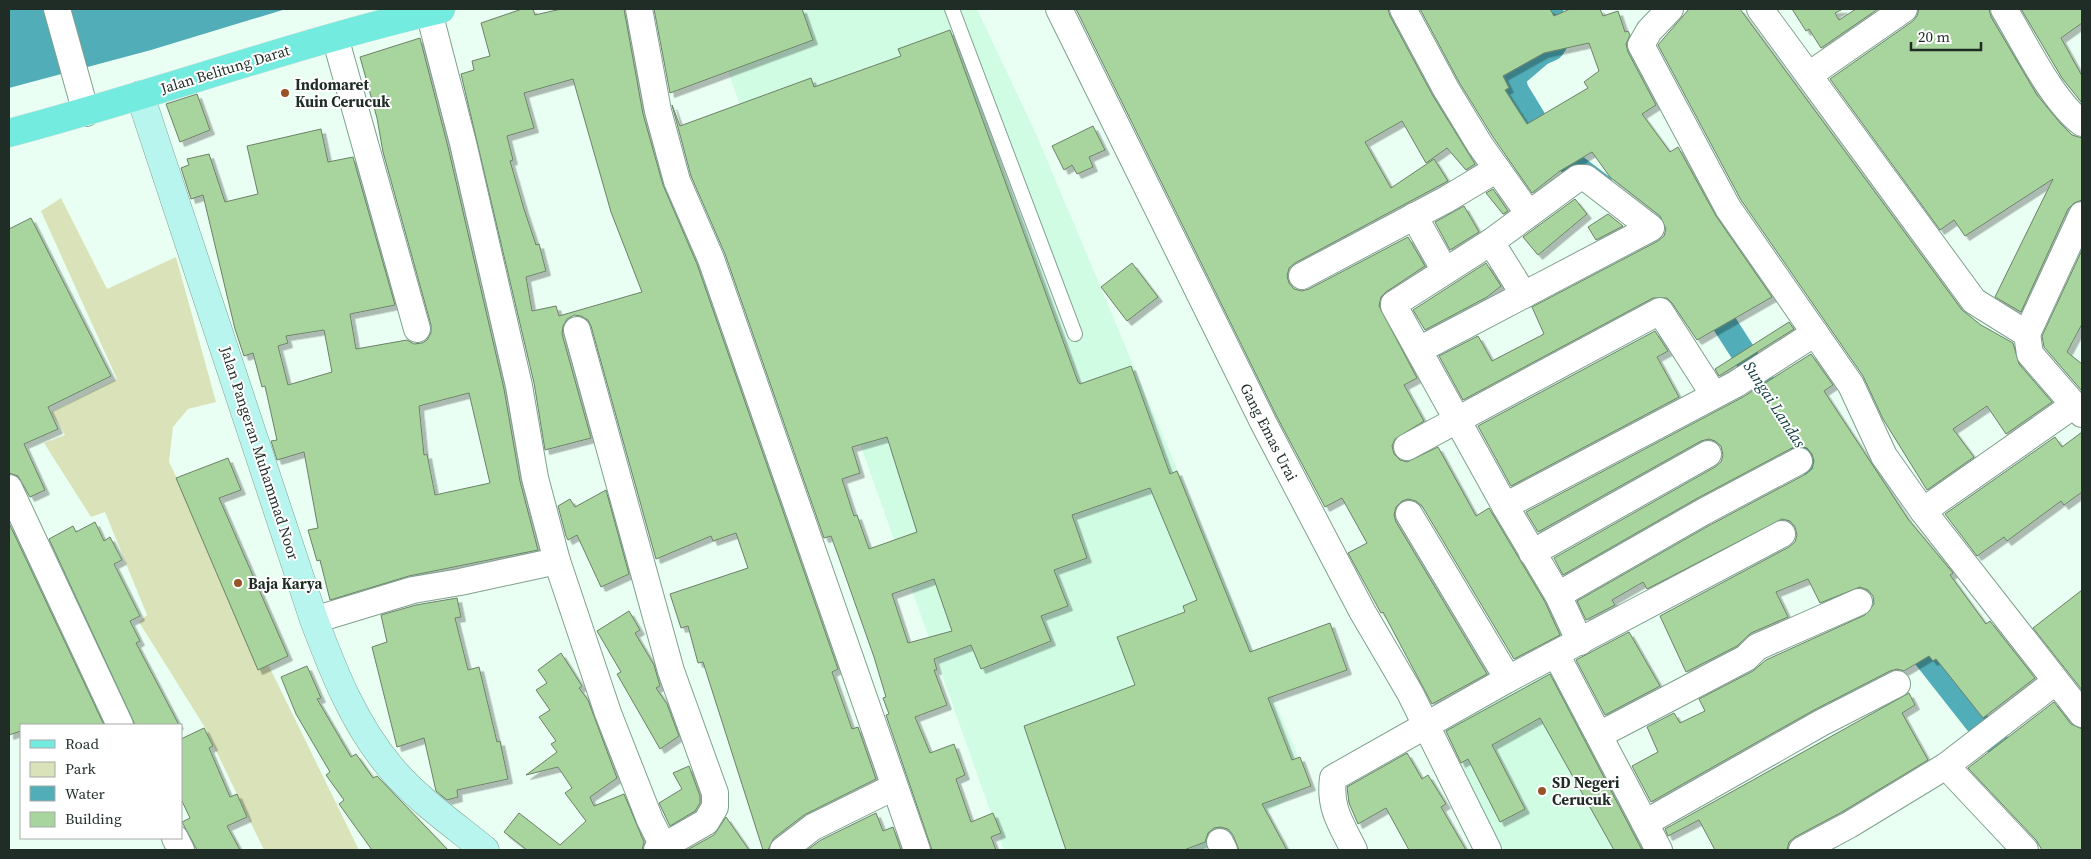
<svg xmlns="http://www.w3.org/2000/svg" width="2091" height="859" viewBox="0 0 2091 859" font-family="'Source Serif 4',serif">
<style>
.built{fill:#d0fce4}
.green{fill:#d9e2b9}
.water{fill:#51adb7}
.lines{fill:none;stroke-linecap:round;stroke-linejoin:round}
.canal{stroke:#51adb7;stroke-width:25}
.building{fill:#a8d49d;stroke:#6c8167;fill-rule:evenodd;filter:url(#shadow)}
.service-casing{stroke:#7fa08e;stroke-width:16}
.minor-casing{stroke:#7fa08e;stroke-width:28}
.secondary-casing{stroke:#7fa08e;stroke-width:29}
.primary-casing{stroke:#e0e2e1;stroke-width:29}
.service{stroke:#fff;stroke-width:14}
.minor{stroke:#fff;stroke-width:26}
.secondary{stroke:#b9f5ef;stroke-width:28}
.primary{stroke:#73ebdf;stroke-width:28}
.poi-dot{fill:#985426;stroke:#fff;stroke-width:2}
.labels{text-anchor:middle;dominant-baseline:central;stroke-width:4;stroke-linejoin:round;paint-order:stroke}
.street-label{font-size:15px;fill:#1f2d26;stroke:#fff}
.poi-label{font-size:15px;font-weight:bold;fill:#1f2d26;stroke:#fff;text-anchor:start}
.water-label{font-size:16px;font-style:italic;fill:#0c393e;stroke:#fff}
</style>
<defs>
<filter id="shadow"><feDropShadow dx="4.5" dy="4.5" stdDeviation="0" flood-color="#0004"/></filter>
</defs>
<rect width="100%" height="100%" fill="#eafff3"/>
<g class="built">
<polygon points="706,9 977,9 1037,136 1310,785 1207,850 1004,850"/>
<polygon points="1555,664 1647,850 1498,850 1434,731"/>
</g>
<polygon class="green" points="61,198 107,289 176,257 216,402 188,409 173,427 169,462 359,850 264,850 204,726 139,622 147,615 105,512 91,517 44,443 65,435 51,412 117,379 41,211"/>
<polygon class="water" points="9,9 286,9 151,50 9,88"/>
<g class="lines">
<g class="canal">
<polyline points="1551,9 1550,26 1556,42 1552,48 1541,53 1513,77 1516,90 1552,149 1601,186"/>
<polyline points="1706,295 1812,460 1827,496"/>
<polyline points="1905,631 1979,725 2002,749"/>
</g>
</g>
<g class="building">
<path d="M522,9H533L535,15L561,9H624L643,114L663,185L697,264L838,669L832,672L852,729L858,727L876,779L804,815L774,838L768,850H763L703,662L698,663L688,626L681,628L670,594L748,568L736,533L713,541L711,536L656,559L591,326L588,320L581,316L574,315L567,319L563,326L562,334L591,438L545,450L534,383L461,74L474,70L472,61L490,56L481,23ZM573,79L611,212L642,292L559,316L556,306L532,311L526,277L546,271L539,244L536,245L524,209L510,161L513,160L507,136L534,128L524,93Z"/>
<polygon points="654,9 802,9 813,40 670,93"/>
<polygon points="1076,9 1388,9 1390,16 1433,96 1475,164 1466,170 1447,148 1426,163 1402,121 1365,142 1391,188 1434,159 1448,181 1295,263 1289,268 1287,276 1289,283 1294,289 1302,291 1309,289 1408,237 1425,266 1386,292 1381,297 1379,306 1417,378 1404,385 1424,421 1395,439 1392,446 1394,454 1400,460 1407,462 1438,447 1476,516 1489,508 1545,602 1560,635 1514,659 1422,506 1416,501 1408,499 1402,501 1396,507 1394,515 1396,522 1487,674 1432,704 1383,612 1381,613 1348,553 1367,543 1342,498 1325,507 1277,417"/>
<path d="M1420,9H1550L1554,16L1570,9H1600L1603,16L1618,11L1625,32L1628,31L1630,35L1626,44L1628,52L1656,105L1642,114L1670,152L1678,147L1716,216L1772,297L1697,340L1672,303L1667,298H1653L1463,400L1439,356L1478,336L1492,361L1544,334L1532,307L1658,241L1664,236L1666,229L1660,216L1610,177L1592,152L1560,171L1532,193L1493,137L1459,82ZM1589,43L1599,71L1584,82L1588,88L1527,124L1505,90L1509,88L1503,76L1544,53Z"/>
<polygon points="1689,9 1740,9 1962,310 1981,325 2013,343 2019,364 2052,402 2006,434 1987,406 1953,429 1974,457 1927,490 1883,419 1863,376 1741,200 1658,45"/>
<polygon points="1792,9 1843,9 1835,13 1839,20 1856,9 1878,9 1821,48 1809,29 1806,31"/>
<polygon points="1919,9 1989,9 1991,17 2037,95 2061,124 2072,135 2082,138 2082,200 2074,203 2068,209 2021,312 1995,297 2053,179 1965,236 1954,220 1940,230 1830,79 1913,21 1917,16"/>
<polygon points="2021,9 2082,9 2082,23 2061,38 2082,76 2082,103 2062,78"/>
<path d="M950,30L1078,382L1080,384L1131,366L1170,474L1177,471L1250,652L1330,623L1347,670L1268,698L1292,760L1300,757L1311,786L1262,804L1287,850H1239L1233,835L1228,829L1220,827L1214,828L1208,833L1205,842L1184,850H1066L1024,726L1135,685L1117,637L1185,612L1183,606L1197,600L1150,488L1072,515L1087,558L1054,570L1068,606L1041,616L1051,641L981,669L971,645L934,659L937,670H934L947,705L915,717L930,753L954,744L965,775L956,779L971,822L993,813L1001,833L991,837L996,850H932L886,715L889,714L883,698L886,697L874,657L838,555L831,536L824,538L725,254L691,176L672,105L680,126L811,78L814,87L901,56L898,49ZM887,437L917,532L869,549L857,515L854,516L842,479L860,473L852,447ZM934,579L952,631L908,643L892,594Z"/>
<path d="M420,38L448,147L504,389L520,481L538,550L409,576L330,600L320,560L317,561L308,530L318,528L304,452L277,460L271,441L277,440L265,386L262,387L253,353L244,356L235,329L203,195L191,199L181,168L189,165L187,159L209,154L225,202L258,194L247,146L321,129L328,162L353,157L395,305L350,314L356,349L407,340L414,344L422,343L427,340L431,333V325L383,152L377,118L360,57ZM324,330L332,372L288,385L278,346L288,343L286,336ZM469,393L490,483L435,495L427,454L424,455L419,406Z"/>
<polygon points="197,94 210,130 180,142 166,104"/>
<polygon points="1093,126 1105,150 1089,157 1093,167 1077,174 1072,165 1064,170 1052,146"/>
<polygon points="1493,189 1508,211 1503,214 1486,193"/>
<polygon points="1575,199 1587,214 1538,255 1523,237"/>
<polygon points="1464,206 1479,232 1450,250 1435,222"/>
<polygon points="1608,214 1623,226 1596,240 1588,227"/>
<polygon points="31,218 111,376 48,407 58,429 24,444 45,490 30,497 18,476 9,473 9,229"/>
<polygon points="2082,250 2082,324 2067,352 2082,364 2082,391 2044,347 2042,336"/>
<polygon points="1132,263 1158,297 1127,321 1101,287"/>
<polygon points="1486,263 1501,286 1487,297 1425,330 1413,310"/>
<polygon points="1789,322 1794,329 1719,376 1715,369"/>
<polygon points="1655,331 1668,351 1657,357 1679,397 1511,486 1478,426"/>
<polygon points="1811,354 1833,385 1824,391 1908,519 1953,573 1950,575 1986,624 1990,621 2035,678 1983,718 1936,659 1933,661 1929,656 1904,671 1897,669 1890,671 1814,710 1651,802 1632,766 1658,752 1647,727 1674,713 1680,723 1705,711 1699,699 1753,671 1766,660 1865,615 1874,604 1873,596 1868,590 1860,587 1820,603 1808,579 1776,592 1788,617 1751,633 1737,646 1686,672 1660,616 1789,547 1795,542 1797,535 1795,527 1790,521 1782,519 1647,589 1643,582 1612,600 1615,605 1586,620 1577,601 1710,525 1806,474 1812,469 1814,461 1812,454 1807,448 1799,446 1792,448 1696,499 1563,575 1554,558 1715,467 1721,462 1723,455 1721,446 1715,441 1709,439 1701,441 1538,532 1526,512 1743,397"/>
<polygon points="2082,432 2082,492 2064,505 2061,501 2007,541 2004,537 1977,556 1945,514 2055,437 2062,447"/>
<polygon points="228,458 241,490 219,498 288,656 258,670 176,478"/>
<polygon points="606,490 629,574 601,587 577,535 568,540 566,536 558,506 570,499 575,507"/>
<polygon points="95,522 104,541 110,537 122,560 114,564 140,616 130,621 140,641 136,643 179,725 135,725 49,539 73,526 76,532"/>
<polygon points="9,523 104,725 21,725 21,731 9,735"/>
<polygon points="2082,590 2082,690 2033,628"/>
<polygon points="457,598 461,617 455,618 468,670 479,667 497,742 500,741 508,779 457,790 458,797 447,800 436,791 424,738 397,747 372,647 387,642 381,615 416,605"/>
<polygon points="629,611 640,630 635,633 654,665 660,686 656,688 667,704 679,736 660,749 617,674 621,672 597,631"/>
<polygon points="1629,632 1660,686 1605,715 1576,660"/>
<polygon points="561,653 582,686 579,688 588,700 617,778 590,797 594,806 624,794 644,842 642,850 527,850 504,832 519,813 560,845 586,821 565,793 572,788 558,767 526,775 557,752 551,744 556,741 539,717 550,710 536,690 547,683 538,670"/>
<polygon points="307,666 321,698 317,699 351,757 356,754 373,778 377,776 448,850 372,850 339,804 344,800 326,775 330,772 296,714 281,677"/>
<polygon points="1550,674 1642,850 1614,850 1540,718 1492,745 1525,809 1500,822 1468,759 1461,763 1446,731"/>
<polygon points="1909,693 1915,705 1902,713 1928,760 1842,812 1795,837 1789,842 1787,850 1715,850 1699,820 1668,836 1665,829"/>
<polygon points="2054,702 2071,724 2082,729 2082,850 2042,850 2036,840 1968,768"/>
<polygon points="204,728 213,746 209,748 230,797 237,794 247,817 227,826 240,850 197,850 182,822 190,818 181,799 181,739"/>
<polygon points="1407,753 1422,779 1428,775 1446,804 1441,807 1466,850 1409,850 1386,808 1358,824 1349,803 1347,787"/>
<polygon points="689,766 700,796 700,803 695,811 670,826 659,803 682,789 673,773"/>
<polygon points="876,813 883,831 893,827 901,850 807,850 821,840"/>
<polygon points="726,817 749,850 687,850 714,835"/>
</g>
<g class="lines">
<defs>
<polyline id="service" points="952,9 1075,334"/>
<g id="minor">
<polyline points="57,9 86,113"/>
<polyline points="639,9 658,111 677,181 711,259 917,850"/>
<polyline points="1059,9 1264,424 1362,611 1410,693 1488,850"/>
<polyline points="1403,9 1446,89 1480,145 1529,214"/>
<polyline points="1670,9 1649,31 1641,45 1728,208 1851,385 1884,456 1923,511 2082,714"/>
<polyline points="1760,9 1974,301 2027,334 2030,354 2082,414"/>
<path d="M2004,9C2024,42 2052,101 2082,123"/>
<polyline points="429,12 463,143 519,386 535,478 557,561 608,713 650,820 664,848"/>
<polyline points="335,37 417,329"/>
<polyline points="1809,75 1904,9"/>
<polyline points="1414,216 1445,271"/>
<polyline points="1491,242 1524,295"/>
<polyline points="1302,276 1447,199 1497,169"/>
<polyline points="577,330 671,671 715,793 715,807 706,822 657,850"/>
<polyline points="2027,334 2082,215"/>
<polyline points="1419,350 1651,228 1586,178 1578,178 1491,242 1394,304 1394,306 1505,506 1558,595 1580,642"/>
<polyline points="1407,447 1660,311 1714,395"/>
<polyline points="9,488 120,725"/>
<polyline points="1505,506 1736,384 1815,333"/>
<polyline points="1923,511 2074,405"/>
<polyline points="1409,514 1508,679"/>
<polyline points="1532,553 1708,454"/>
<polyline points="1558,595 1703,512 1799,461"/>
<polyline points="314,620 413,590 460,582 557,561"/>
<polyline points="1556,654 1659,850"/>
<polyline points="1599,735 1746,658 1757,647 1859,602"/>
<polyline points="1946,766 2025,850"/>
<polyline points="1645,823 1821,723 1897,684"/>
<polyline points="175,838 181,850"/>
<polyline points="1220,842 1224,850"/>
<polyline points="783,850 813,827 894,787"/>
<path d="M1354,850C1341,824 1329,808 1333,778L1508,679L1782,534"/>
<polyline points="1802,850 1849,825 1946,766 2055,682"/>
</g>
<path id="secondary" d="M140,95L314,620C334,673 354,724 391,768C417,799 453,824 485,850"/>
<path id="primary" d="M9,133C154,95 295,43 441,9"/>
</defs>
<use href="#service" class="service-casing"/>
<use href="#minor" class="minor-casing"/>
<use href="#secondary" class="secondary-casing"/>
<use href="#primary" class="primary-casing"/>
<use href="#service" class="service"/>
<use href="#minor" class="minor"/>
<use href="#secondary" class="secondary"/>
<use href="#primary" class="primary"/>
</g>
<g class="poi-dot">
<circle cx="285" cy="93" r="5"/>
<circle cx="238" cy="583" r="5"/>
<circle cx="1542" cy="791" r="5"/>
</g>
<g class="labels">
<g class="street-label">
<text transform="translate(225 69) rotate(-17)">Jalan Belitung Darat</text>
<text transform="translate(1269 432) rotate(63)">Gang Emas Urai</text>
<text transform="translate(260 453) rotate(72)">Jalan Pangeran Muhammad Noor</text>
</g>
<g class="poi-label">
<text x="295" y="84">Indomaret<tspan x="295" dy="17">Kuin Cerucuk</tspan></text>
<text x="248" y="583">Baja Karya</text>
<text x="1552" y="782">SD Negeri<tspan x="1552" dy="17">Cerucuk</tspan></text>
</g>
<g class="water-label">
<text transform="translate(1775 404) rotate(57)">Sungai Landas</text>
</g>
</g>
<rect width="2091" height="859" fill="none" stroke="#1f2d26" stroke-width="20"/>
<rect x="20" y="724" width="162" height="115" fill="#ffffff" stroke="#a5aba8"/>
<rect x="30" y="740" width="25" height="8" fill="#73ebdf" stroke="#a5aba8"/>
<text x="65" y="749" font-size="15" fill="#1f2d26">Road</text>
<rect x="30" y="762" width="25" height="15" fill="#d9e2b9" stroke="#a5aba8"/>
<text x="65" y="774" font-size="15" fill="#1f2d26">Park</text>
<rect x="30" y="786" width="25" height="15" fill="#51adb7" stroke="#a5aba8"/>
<text x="65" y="799" font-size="15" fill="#1f2d26">Water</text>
<rect x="30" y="812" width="25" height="15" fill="#a8d49d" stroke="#a5aba8"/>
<text x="65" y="824" font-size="15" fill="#1f2d26">Building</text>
<path d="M1911 42v8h70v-8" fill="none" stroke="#1f2d26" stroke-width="2.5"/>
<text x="1918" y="42" font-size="15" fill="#1f2d26" stroke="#ffffff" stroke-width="4" paint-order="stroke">20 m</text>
</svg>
